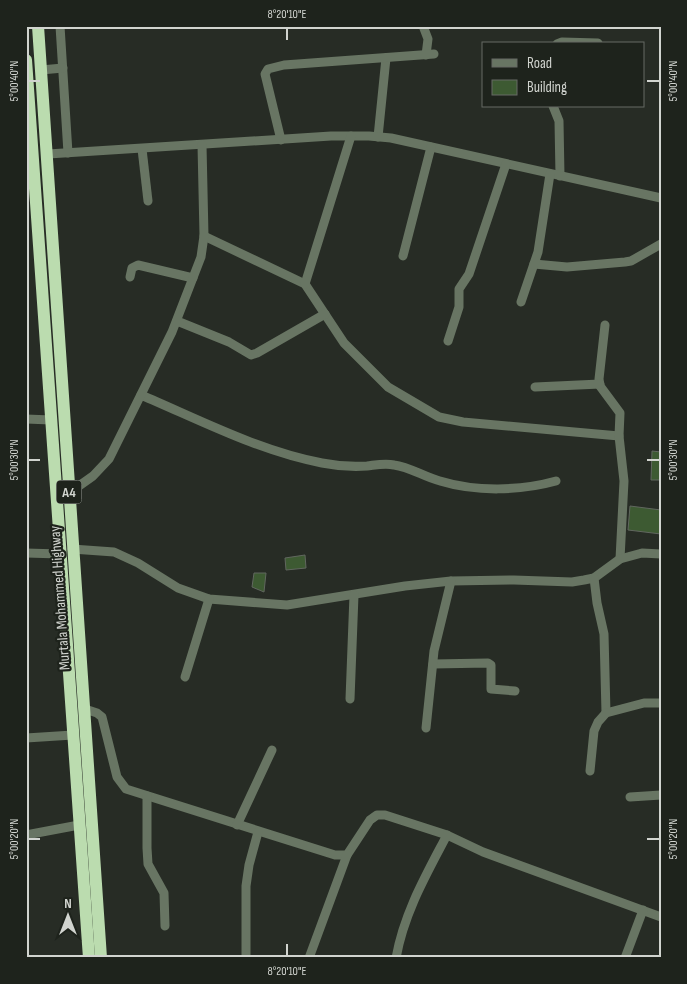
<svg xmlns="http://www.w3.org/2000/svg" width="687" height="984" viewBox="0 0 687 984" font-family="'Sofia Sans Condensed',sans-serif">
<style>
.building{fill:#3d5a32;stroke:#61675f}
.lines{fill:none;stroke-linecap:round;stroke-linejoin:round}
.minor{stroke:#687563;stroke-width:9}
.highway{stroke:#bbdcaf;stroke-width:12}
.ticks{fill:none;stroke:#d1d4cf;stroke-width:2}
.labels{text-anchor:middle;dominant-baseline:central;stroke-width:4.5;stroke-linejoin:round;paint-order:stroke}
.shield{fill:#1e231c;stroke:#9b9f99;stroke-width:1}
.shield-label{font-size:14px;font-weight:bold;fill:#d1d4cf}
.street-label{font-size:15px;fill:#d1d4cf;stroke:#1e231c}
.neatline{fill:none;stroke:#d1d4cf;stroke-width:2}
.ticks-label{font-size:12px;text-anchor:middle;fill:#d1d4cf}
</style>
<rect width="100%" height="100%" fill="#272c25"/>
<g class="building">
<polygon points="652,451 661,452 661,480 651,480"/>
<polygon points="630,506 661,510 661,534 628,530"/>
<polygon points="305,555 306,568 286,570 285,558"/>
<polygon points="254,573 266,573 264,592 252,587"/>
</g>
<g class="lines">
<g class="minor">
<polyline points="60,26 68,153"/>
<polyline points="423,26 428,39 426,55"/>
<polyline points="557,44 562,42 598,43"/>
<polyline points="41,70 63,68"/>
<polyline points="553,106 559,121 560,176"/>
<polyline points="378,137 386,58"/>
<polyline points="281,140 265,74 268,69 284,65 434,54"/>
<polyline points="142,149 148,201"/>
<polyline points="48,154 331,136 369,136 391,138 661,198"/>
<polyline points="204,236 305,284 344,343 388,387 439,417 463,422 619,436"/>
<polyline points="403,256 431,147"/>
<polyline points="534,264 567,267 625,262 631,261 661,244"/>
<polyline points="130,277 132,268 138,265 193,278"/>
<polyline points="305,284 351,136"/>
<polyline points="521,302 538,252 550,174"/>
<polyline points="177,321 229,342 251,355 257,353 325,314"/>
<polyline points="605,325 599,379 600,386 620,413 619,436 624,481 620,559"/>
<polyline points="448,341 459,307 459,289 469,274 506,164"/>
<polyline points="535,387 600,384"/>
<path d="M141,395C200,420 259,451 322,463C337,466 352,467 367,466C376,465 385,463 394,465C410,467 424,477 440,481C476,492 520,491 556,481"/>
<polyline points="26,419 51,420"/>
<polyline points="69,493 93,476 109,459 172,332 201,257 204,236 202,145"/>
<polyline points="72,549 114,552 138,563 178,588 209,599 287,605 405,586 451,581 514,580 572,582 584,580 594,578 620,559 642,553 661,554"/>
<polyline points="26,553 60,554"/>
<polyline points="594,578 597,603 604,634 606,713"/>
<polyline points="433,664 488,663 491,665 491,689 515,691"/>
<polyline points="185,677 209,599"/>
<polyline points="350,699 354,595"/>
<polyline points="85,709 97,713 102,717 117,777 126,789 335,855 347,855 370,820 377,815 385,815 447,835 483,852 661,917"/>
<polyline points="426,728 434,651 451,581"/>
<polyline points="26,738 73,735"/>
<polyline points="590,771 594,731 598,722 606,713 644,703 661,703"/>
<polyline points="147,796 147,848 148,864 164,893 165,926"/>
<polyline points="630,797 661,795"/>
<polyline points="237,825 272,750"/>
<polyline points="26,835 79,825"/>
<polyline points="246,958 246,886 249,865 258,832"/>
<polyline points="309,958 347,855"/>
<path d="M396,958C404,913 426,875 447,835"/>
<polyline points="625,958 643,910"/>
</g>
<g class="highway">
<polyline points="38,26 101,958"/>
<polyline points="26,60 89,958"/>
</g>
</g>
<path class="ticks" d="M287,28V40M28,81H40M647,81H660M28,460H40M647,460H660M28,839H40M647,839H660M287,944V956"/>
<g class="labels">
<rect class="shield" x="56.5" y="480.5" width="25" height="23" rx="4"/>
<g class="shield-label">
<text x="69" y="492">A4</text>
</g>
<g class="street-label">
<text transform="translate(60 598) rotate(-94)">Murtala Mohammed Highway</text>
</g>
</g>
<rect width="687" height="984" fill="none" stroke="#1e231c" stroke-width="55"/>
<rect x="482" y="42" width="162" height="65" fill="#1e231c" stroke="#666a64"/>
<rect x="492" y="59" width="25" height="8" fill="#687563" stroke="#666a64"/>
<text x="527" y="68" font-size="15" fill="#d1d4cf">Road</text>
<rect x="492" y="80" width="25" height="15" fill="#3d5a32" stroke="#666a64"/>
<text x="527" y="92" font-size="15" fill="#d1d4cf">Building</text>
<g transform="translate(68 916)" stroke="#1e231c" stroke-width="4" paint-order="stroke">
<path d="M0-4L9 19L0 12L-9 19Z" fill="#d1d4cf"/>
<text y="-8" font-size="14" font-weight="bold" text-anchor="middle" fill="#d1d4cf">N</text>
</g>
<rect x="28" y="28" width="632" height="928" class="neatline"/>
<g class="ticks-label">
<text x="287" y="18">8°20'10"E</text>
<text transform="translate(14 81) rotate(-90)" y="4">5°00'40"N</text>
<text transform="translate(673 81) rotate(-90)" y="4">5°00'40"N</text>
<text transform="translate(14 460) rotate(-90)" y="4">5°00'30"N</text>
<text transform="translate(673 460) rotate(-90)" y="4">5°00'30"N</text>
<text transform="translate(14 839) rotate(-90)" y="4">5°00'20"N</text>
<text transform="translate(673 839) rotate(-90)" y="4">5°00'20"N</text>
<text x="287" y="975">8°20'10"E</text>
</g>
</svg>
